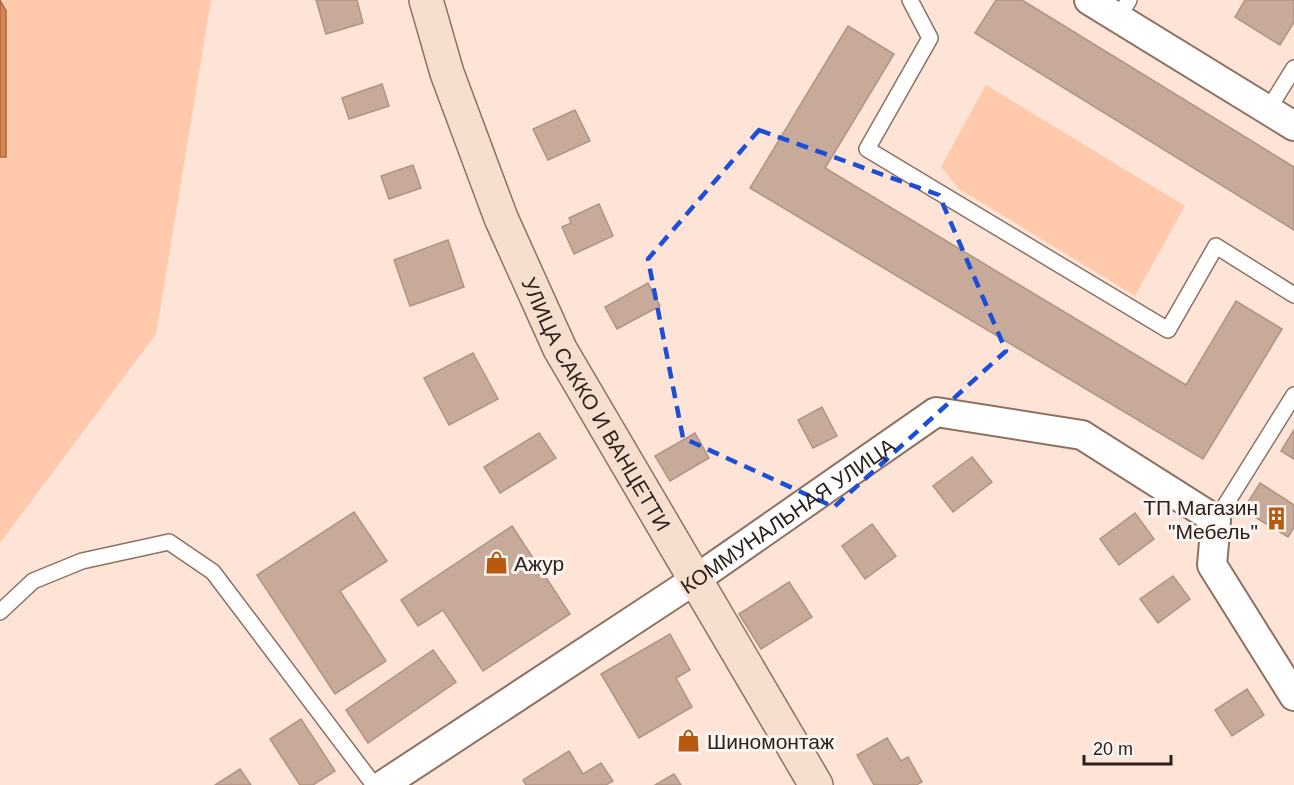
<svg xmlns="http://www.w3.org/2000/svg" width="1294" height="785" viewBox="0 0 1294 785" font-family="Helvetica,sans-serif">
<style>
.green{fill:#ffc9ab}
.water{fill:#d98552;stroke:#a56742;stroke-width:1.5}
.building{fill:#c8aa9a;stroke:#b09383;stroke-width:1.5}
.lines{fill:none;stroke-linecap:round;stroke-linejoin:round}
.lane-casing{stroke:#8d7162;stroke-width:18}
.street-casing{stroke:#8d7162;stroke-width:32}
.secondary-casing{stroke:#8d7162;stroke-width:36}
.lane{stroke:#fff;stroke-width:15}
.street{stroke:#fff;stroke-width:28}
.secondary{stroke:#f7dfd0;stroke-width:33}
.marked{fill:none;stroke:#1d4ed8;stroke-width:4.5;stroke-dasharray:12 8;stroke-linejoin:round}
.labels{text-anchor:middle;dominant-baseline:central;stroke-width:6;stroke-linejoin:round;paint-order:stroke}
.street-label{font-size:21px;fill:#2c211b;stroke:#fcf5f2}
.poi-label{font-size:21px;fill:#2c211b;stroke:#fcf5f2;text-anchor:start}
</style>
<rect width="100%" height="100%" fill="#fde4d6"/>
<g class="green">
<polygon points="2,0 211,0 156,334 0,543 0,157 6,157 6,11"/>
<polygon points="986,85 1185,206 1135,296 959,189 941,167"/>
</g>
<polygon class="water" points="0,0 6,11 6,157 0,157"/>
<g class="building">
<polygon points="316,0 357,0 363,23 326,34"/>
<polygon points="996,0 1022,0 1294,167 1294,230 975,33"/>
<polygon points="1245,0 1294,0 1294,22 1280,45 1235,17"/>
<polygon points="848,26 894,54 825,168 1186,385 1236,301 1282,329 1203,459 750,188"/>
<polygon points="382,84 389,106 349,119 342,98"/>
<polygon points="575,110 590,141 548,160 533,129"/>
<polygon points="413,165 421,188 389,199 381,176"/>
<polygon points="599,204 613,236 574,254 562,227 571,223 569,218"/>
<polygon points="448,240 464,287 410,306 394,260"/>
<polygon points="648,283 660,306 617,329 605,307"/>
<polygon points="473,353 498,399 449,425 424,378"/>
<polygon points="822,407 837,436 813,448 798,420"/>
<polygon points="1294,430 1294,459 1281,451"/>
<polygon points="539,433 556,458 500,493 484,467"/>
<polygon points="695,433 709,458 670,481 655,456"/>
<polygon points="972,457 992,482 953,512 933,486"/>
<polygon points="1260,483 1294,505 1294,527 1288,537 1243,510"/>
<polygon points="354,512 387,561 340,591 386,661 335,694 257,575"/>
<polygon points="1135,513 1154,539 1119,565 1100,539"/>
<polygon points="872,524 896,556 865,579 842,546"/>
<polygon points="512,526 570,614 483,671 443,610 418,626 401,600"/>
<polygon points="1173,576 1190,599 1158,623 1140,599"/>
<polygon points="789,582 812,617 761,649 739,614"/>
<polygon points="670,634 690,670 676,678 692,707 639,738 601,674"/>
<polygon points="433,650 456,682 368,743 346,710"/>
<polygon points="1247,689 1264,715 1232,736 1215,710"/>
<polygon points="301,719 335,771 313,785 300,785 270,739"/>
<polygon points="887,738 901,761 908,757 922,782 916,785 874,785 857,755"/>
<polygon points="569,751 583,774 601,763 613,781 606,785 526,785 523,780"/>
<polygon points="240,769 251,785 215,785"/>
<polygon points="674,774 681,785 655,785"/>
</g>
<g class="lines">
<defs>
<g id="lane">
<polyline points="910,0 930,38 867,149 1168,330 1216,246 1294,295"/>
<polyline points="1118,18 1129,0"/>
<polyline points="1268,110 1294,68"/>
<polyline points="1216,520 1294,395"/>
<polyline points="0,612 33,581 82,561 169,542 213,572 374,785"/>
</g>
<g id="street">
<polyline points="1089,0 1294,126"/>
<path id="s1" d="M383,785L696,579L936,412L1082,435L1216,520L1212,565L1294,696"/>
</g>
<g id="secondary">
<path id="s2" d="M426,0L447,73L501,218L560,349L816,785"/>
</g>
</defs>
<use href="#lane" class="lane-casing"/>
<use href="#street" class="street-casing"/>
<use href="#secondary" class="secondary-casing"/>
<use href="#lane" class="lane"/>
<use href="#street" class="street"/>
<use href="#secondary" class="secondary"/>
</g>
<path class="marked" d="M759,130L939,195L1006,351L834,507L683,438L648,259Z"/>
<defs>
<symbol id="building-bare" viewBox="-9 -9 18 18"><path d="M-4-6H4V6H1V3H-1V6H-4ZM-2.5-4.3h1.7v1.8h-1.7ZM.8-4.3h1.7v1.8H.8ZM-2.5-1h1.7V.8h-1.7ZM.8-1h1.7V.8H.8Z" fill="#b7590e" stroke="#fcf5f2" stroke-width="2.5" paint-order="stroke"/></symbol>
<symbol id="shop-bare" viewBox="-9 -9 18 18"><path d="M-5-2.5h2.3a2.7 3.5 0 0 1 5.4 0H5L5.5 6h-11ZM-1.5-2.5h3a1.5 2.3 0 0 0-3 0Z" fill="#b7590e" stroke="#fcf5f2" stroke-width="2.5" paint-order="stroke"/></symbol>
</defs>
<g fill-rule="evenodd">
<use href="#building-bare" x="1260" y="502" width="33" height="33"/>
<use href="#shop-bare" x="480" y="546" width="33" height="33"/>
<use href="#shop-bare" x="672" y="724" width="33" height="33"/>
</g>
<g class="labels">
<g class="street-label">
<text stroke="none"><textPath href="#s2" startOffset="440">УЛИЦА САККО И ВАНЦЕТТИ</textPath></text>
<text stroke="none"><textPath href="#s1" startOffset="486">КОММУНАЛЬНАЯ УЛИЦА</textPath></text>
</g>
<g class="poi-label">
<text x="1258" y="507" text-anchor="end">ТП Магазин<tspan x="1258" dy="24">"Мебель"</tspan></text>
<text x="514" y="563">Ажур</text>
<text x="707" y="741">Шиномонтаж</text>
</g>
</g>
<path d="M1084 755v9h87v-9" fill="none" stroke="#2c211b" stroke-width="3"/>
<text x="1093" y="755" font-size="18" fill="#2c211b" stroke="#fcf5f2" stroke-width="4.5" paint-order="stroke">20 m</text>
</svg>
